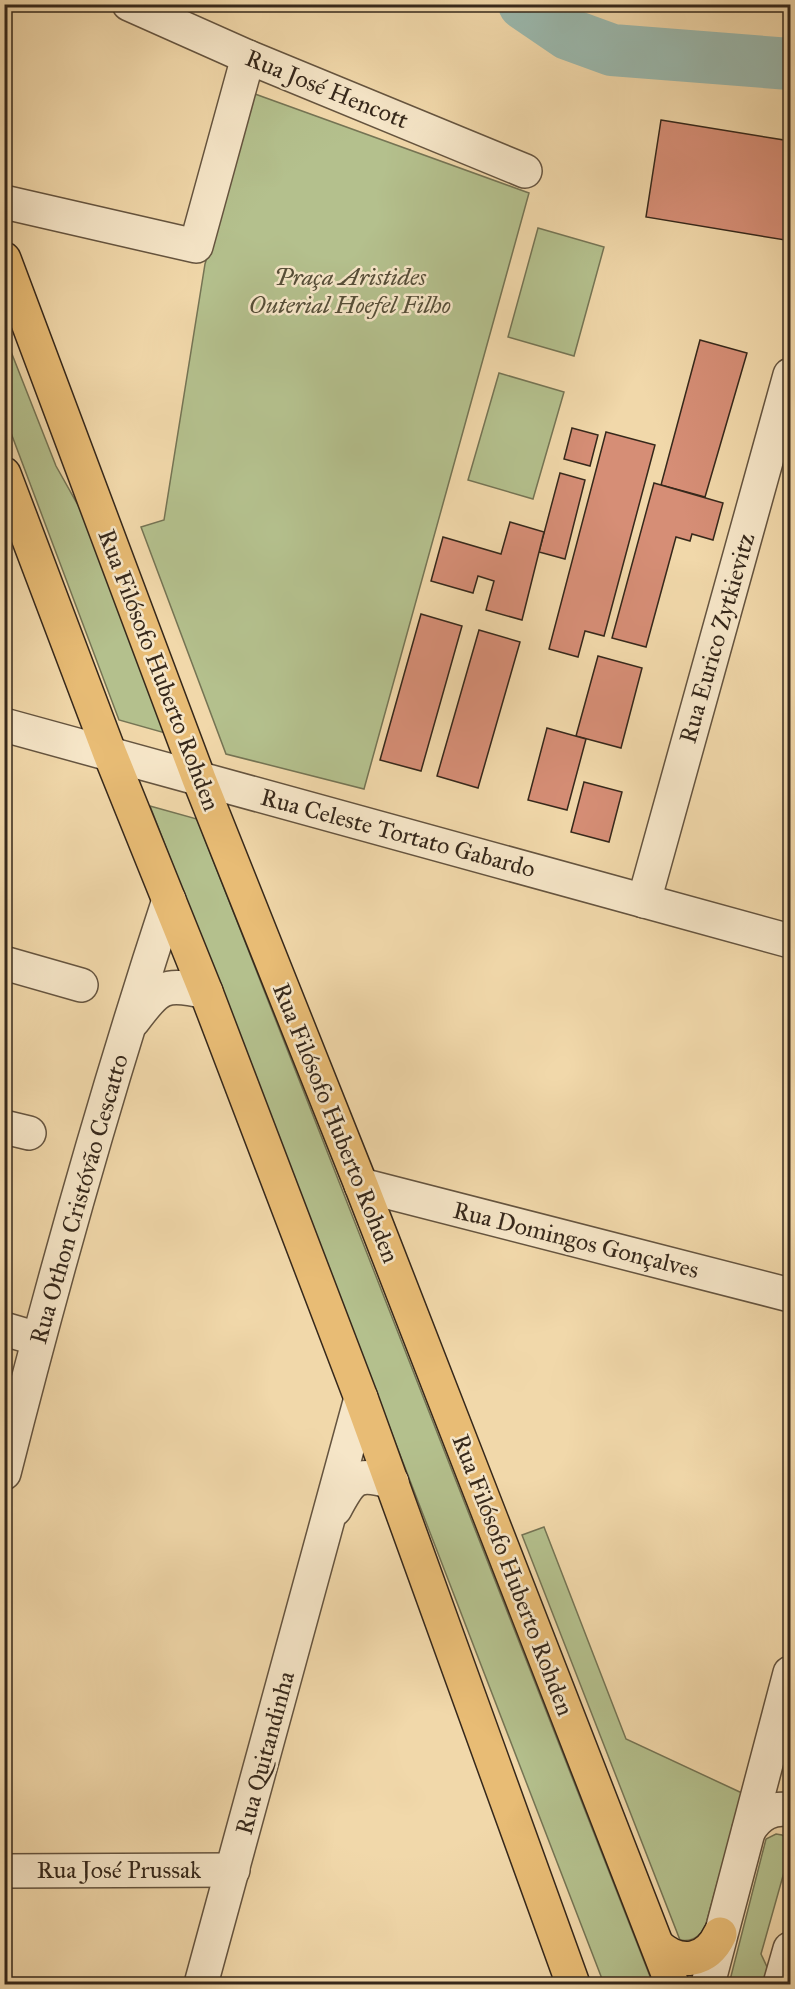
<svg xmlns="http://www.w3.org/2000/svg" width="795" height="1989" viewBox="0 0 795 1989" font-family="'IM FELL Great Primer',serif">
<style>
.green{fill:#b4c08d;stroke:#757454;stroke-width:1.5}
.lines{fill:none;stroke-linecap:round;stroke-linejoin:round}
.river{stroke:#9bb9ae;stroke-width:52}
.building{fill:#d68e76;stroke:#36281b;stroke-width:1.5}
.minor-casing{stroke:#65543f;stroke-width:36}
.major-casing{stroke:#36281b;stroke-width:36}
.minor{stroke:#f6e6c8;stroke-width:33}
.major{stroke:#e8bc75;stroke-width:33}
.labels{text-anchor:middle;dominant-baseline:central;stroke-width:5;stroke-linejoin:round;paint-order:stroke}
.street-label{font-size:24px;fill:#36281b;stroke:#f6e6c8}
.park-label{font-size:24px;font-style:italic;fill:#564e38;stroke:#f6e6c8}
</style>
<rect width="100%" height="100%" fill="#f1d8aa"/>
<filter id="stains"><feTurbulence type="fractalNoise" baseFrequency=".00333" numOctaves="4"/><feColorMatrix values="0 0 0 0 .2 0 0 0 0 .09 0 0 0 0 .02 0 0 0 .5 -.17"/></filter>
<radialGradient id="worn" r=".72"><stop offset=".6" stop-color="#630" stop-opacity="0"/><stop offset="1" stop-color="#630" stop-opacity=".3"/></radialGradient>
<g class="green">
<polygon points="255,94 529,193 364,789 226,754 141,527 164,520 205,264"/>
<polygon points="538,228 604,247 574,356 508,337"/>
<polygon points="5,342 8,344 56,466 88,523 165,733 119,720 5,417"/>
<polygon points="499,373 564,392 533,499 468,480"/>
<polygon points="150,806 197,819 653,1984 604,1984"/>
<path d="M544,1527L626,1739L742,1793L706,1924C701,1936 692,1942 680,1940L522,1535Z"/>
<polygon points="776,1834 782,1835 788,1840 790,1851 761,1954 768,1969 763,1984 729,1984 766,1839"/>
</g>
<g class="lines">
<polyline class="river" points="524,4 568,34 612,50 790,64"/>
</g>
<g class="building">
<polygon points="661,120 790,141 790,207 785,240 646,217"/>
<polygon points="700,340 747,353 705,497 661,485"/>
<polygon points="572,428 598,435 590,466 564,459"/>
<polygon points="606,432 655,445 604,636 585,631 578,657 549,649"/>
<polygon points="560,473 585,480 565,559 539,552"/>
<polygon points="654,483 723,503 713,540 692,534 690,541 676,537 646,647 612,638"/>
<polygon points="510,522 544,532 522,620 486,610 494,581 478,576 473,593 431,581 443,537 501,554"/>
<polygon points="421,614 462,626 421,771 380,760"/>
<polygon points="479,630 520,642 478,788 437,776"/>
<polygon points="598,656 642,668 621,748 576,736"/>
<polygon points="547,728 586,739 567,810 528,800"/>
<polygon points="584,782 622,792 609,842 571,832"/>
</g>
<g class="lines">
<defs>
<g id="minor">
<polyline points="129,4 248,57 525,171"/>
<polyline points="4,202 196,246 248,57"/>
<polyline points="4,725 790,941"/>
<polyline points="644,901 790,375"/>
<polyline points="4,963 81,985"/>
<path d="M133,1021C159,987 163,982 206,992"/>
<polyline points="4,1127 29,1133"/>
<polyline points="361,1185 790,1295"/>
<polyline points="4,1329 38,1339"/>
<path d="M4,1473C53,1280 107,1088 169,900"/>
<path d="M335,1509C352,1477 356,1472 392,1482"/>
<path d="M749,1830C759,1814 772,1807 790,1810"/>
<polyline points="4,1871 233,1870"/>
<polyline points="201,1984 361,1398"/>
<polyline points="708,1984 790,1673"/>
<polyline points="780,1984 790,1949"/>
</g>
<g id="major">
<polyline points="4,259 199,779 361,1185 672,1984"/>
<polyline points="4,474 110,754 206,992 361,1398 573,1984"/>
<path d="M658,1946C680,1966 707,1962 720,1934"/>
</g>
</defs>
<use href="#minor" class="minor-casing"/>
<use href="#major" class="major-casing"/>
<use href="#minor" class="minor"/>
<use href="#major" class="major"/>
</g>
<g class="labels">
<g class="street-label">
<text transform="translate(327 89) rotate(22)">Rua José Hencott</text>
<text transform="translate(717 638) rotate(-74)">Rua Eurico Zytkievitz</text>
<text transform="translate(159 670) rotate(69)">Rua Filósofo Huberto Rohden</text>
<text transform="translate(398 833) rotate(15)">Rua Celeste Tortato Gabardo</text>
<text transform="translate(336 1123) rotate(68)">Rua Filósofo Huberto Rohden</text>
<text transform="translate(79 1199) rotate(-74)">Rua Othon Cristóvão Cescatto</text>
<text transform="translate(576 1240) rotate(14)">Rua Domingos Gonçalves</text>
<text transform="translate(513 1575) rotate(69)">Rua Filósofo Huberto Rohden</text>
<text transform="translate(265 1753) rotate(-75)">Rua Quitandinha</text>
<text x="119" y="1870">Rua José Prussak</text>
</g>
<g class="park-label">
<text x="350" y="277">Praça Aristides<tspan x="350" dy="28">Outerial Hoefel Filho</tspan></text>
</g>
</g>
<rect width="795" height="1989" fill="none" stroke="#f1d8aa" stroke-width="24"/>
<rect x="6" y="6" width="783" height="1977" fill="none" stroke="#36281b" stroke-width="3"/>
<rect x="12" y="12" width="771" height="1965" fill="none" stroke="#36281b" stroke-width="1.5"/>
<rect width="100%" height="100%" filter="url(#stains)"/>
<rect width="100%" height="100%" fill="url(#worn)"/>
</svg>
